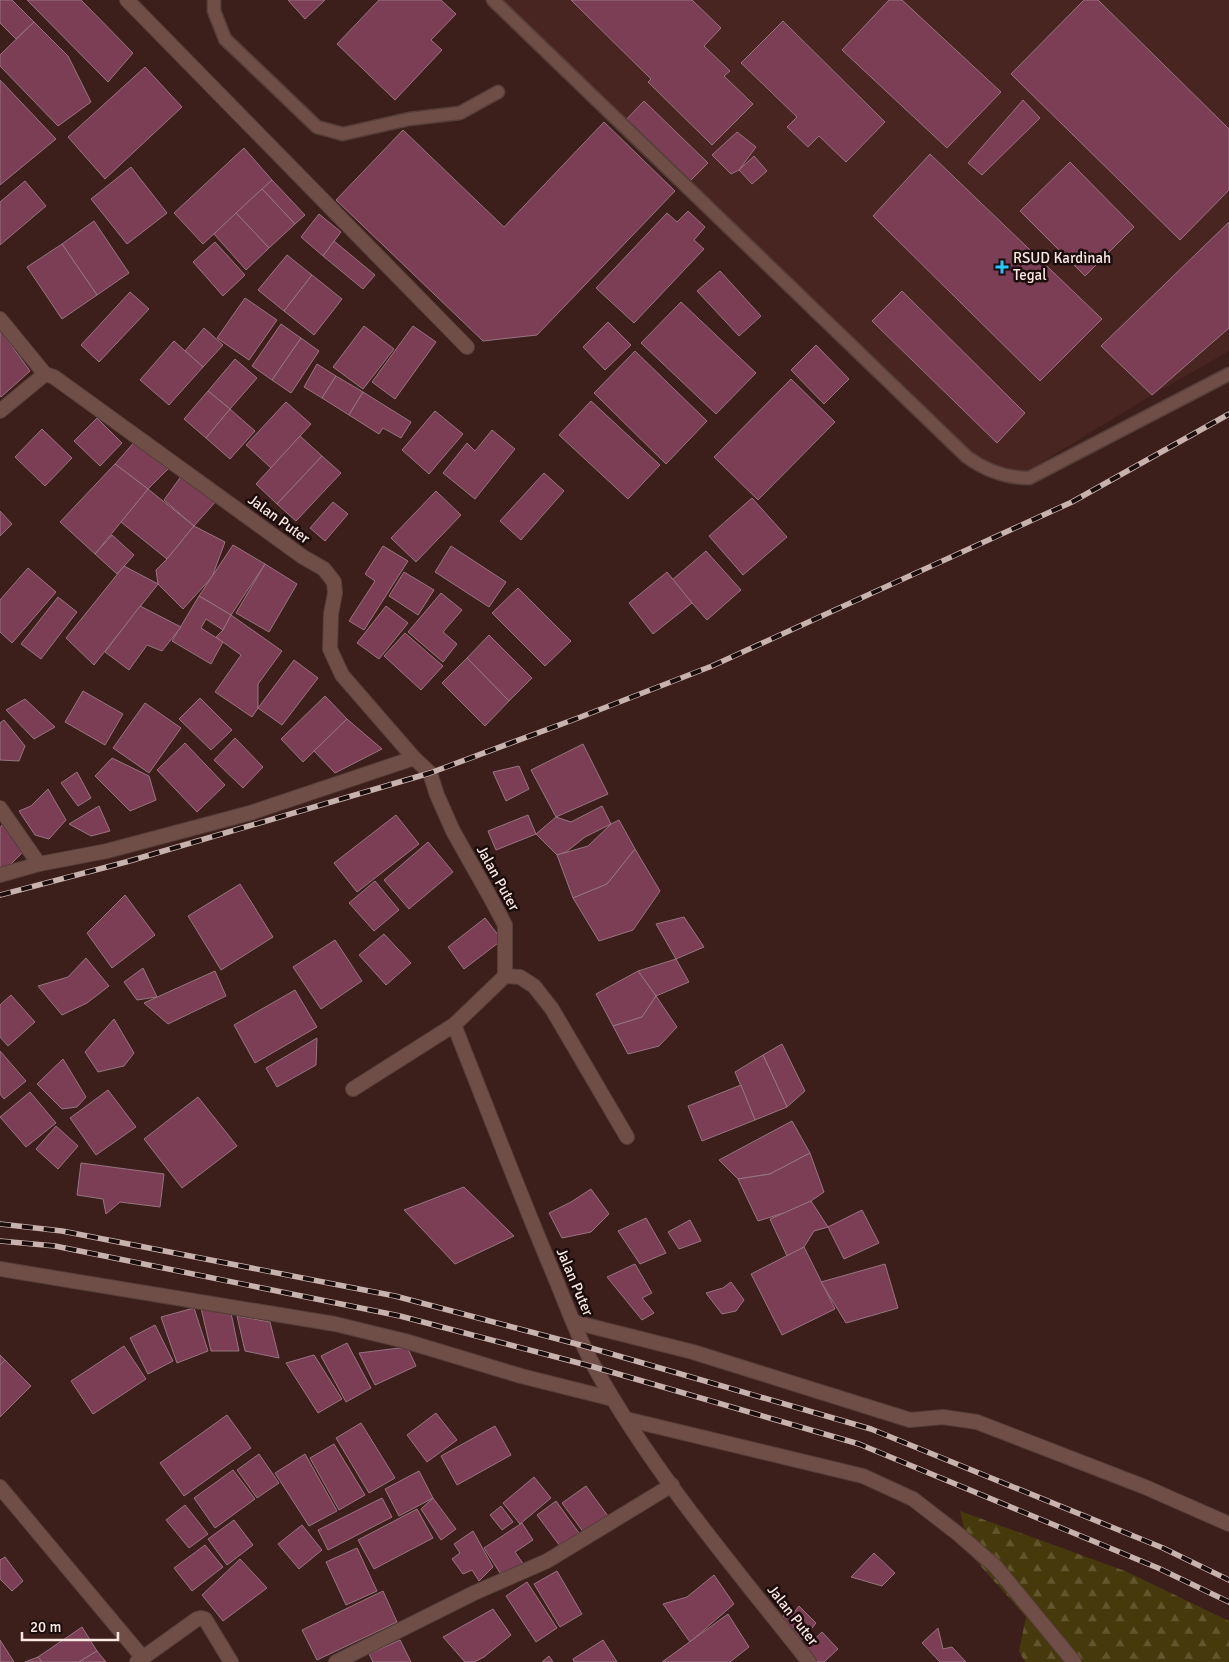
<svg xmlns="http://www.w3.org/2000/svg" width="1229" height="1662" viewBox="0 0 1229 1662" font-family="Signika,sans-serif">
<style>
.built{fill:#492521}
.forest{fill:url(#forest-firs)}
.building{fill:#7b3e55;stroke:#977580}
.lines{fill:none;stroke-linecap:round;stroke-linejoin:round}
.service-casing{stroke:#563e3a;stroke-width:15}
.minor-casing{stroke:#563e3a;stroke-width:16}
.service{stroke:#6f4e48;stroke-width:12}
.minor{stroke:#6f4e48;stroke-width:14}
.rail-casing{stroke:#c8b2ae;stroke-width:5.5}
.rail{stroke:#1a0d0b;stroke-width:4;stroke-dasharray:11;stroke-linecap:butt}
.poi-dot{fill:#27c8ff;stroke:#1a0d0b;stroke-width:2}
.labels{text-anchor:middle;dominant-baseline:central;stroke-width:5;stroke-linejoin:round;paint-order:stroke}
.poi-label{font-size:15px;fill:#fbe7e3;stroke:#1a0d0b;text-anchor:start}
.street-label{font-size:15px;fill:#fbe7e3;stroke:#1a0d0b}
</style>
<defs>
<pattern id="forest-firs" width="22" height="20" patternUnits="userSpaceOnUse" patternTransform="scale(1.25)"><rect width="22" height="20" fill="#463a0c"/><path d="M5 1l3.5 6h-7zM16 11l3.5 6h-7z" fill="#62562f"/></pattern>
</defs>
<rect width="100%" height="100%" fill="#3c1f1b"/>
<polygon class="built" points="500,0 1229,0 1229,351 1152,395 1019,476 966,455"/>
<polygon class="forest" points="960,1511 1125,1571 1229,1621 1229,1662 1025,1662 1019,1651 1026,1617 970,1554"/>
<g class="building">
<polygon points="0,0 12,0 34,22 16,39 0,23"/>
<polygon points="27,0 81,0 133,53 108,82"/>
<polygon points="288,0 325,0 305,19"/>
<polygon points="379,0 441,0 456,14 431,40 442,50 395,100 337,44"/>
<polygon points="571,0 692,0 721,28 704,46 730,71 724,76 753,104 712,145 648,82 651,79"/>
<polygon points="889,0 902,0 1001,92 947,148 842,50"/>
<polygon points="1084,0 1098,0 1229,129 1229,190 1180,240 1011,74"/>
<polygon points="783,21 885,122 846,162 819,136 808,147 787,127 797,117 741,63"/>
<polygon points="34,22 68,56 91,102 58,126 0,66 0,55"/>
<polygon points="145,67 182,107 105,179 68,137"/>
<polygon points="0,80 56,139 0,185"/>
<polygon points="1023,100 1040,118 982,175 968,163"/>
<polygon points="644,101 708,163 688,183 622,124"/>
<polygon points="604,122 675,191 537,335 483,341 336,200 403,130 504,227"/>
<polygon points="737,132 756,147 739,170 731,174 712,155"/>
<polygon points="244,148 272,180 203,244 174,213"/>
<polygon points="930,154 1102,319 1040,381 873,216"/>
<polygon points="754,156 767,171 752,184 739,170"/>
<polygon points="1070,162 1134,227 1085,276 1020,211"/>
<polygon points="131,167 167,213 127,244 91,199"/>
<polygon points="272,180 305,215 295,224 262,189"/>
<polygon points="25,181 46,206 0,245 0,202"/>
<polygon points="262,189 295,224 269,248 236,213"/>
<polygon points="688,211 705,227 694,240 704,249 634,323 596,288 667,213 677,222"/>
<polygon points="236,213 269,248 246,270 214,234"/>
<polygon points="319,214 341,232 323,256 301,237"/>
<polygon points="94,221 129,273 97,295 62,244"/>
<polygon points="1229,222 1229,328 1152,395 1101,346"/>
<polygon points="334,241 375,275 363,289 323,256"/>
<polygon points="215,242 245,275 223,296 193,262"/>
<polygon points="62,244 97,295 62,319 27,267"/>
<polygon points="287,255 312,275 284,311 258,290"/>
<polygon points="720,271 761,316 739,336 697,291"/>
<polygon points="312,275 342,299 314,335 284,311"/>
<polygon points="902,291 1025,413 997,443 872,321"/>
<polygon points="130,292 149,309 99,362 81,345"/>
<polygon points="245,298 277,320 249,360 217,338"/>
<polygon points="681,302 756,373 716,414 641,343"/>
<polygon points="608,322 631,345 605,370 583,347"/>
<polygon points="281,324 301,338 272,380 252,366"/>
<polygon points="364,326 394,349 363,389 333,367"/>
<polygon points="413,326 436,342 395,399 372,382"/>
<polygon points="204,328 223,345 203,367 185,351"/>
<polygon points="0,330 30,371 1,397 0,396"/>
<polygon points="301,338 319,351 291,393 272,380"/>
<polygon points="174,341 203,367 169,405 140,380"/>
<polygon points="816,345 849,379 824,404 791,370"/>
<polygon points="635,351 707,421 666,464 594,393"/>
<polygon points="235,359 257,378 230,409 208,391"/>
<polygon points="317,364 336,376 322,398 304,387"/>
<polygon points="336,376 363,392 349,415 322,398"/>
<polygon points="791,379 835,422 758,500 714,457"/>
<polygon points="208,391 230,409 206,438 184,419"/>
<polygon points="363,392 411,422 401,438 383,428 379,434 349,415"/>
<polygon points="591,401 660,465 628,499 559,435"/>
<polygon points="286,402 311,424 271,468 246,445"/>
<polygon points="230,409 255,431 230,459 206,438"/>
<polygon points="435,411 463,434 429,474 402,450"/>
<polygon points="97,418 122,443 100,466 74,441"/>
<polygon points="42,429 72,458 45,486 15,457"/>
<polygon points="492,430 515,449 475,499 443,473 467,443 475,451"/>
<polygon points="300,436 322,456 277,504 256,484"/>
<polygon points="137,439 170,467 148,489 115,464"/>
<polygon points="322,456 341,473 296,521 277,504"/>
<polygon points="115,464 148,489 95,554 60,522"/>
<polygon points="544,473 564,491 521,540 500,521"/>
<polygon points="182,475 217,500 194,526 164,500"/>
<polygon points="148,489 194,526 167,559 121,522"/>
<polygon points="436,491 461,515 416,562 391,538"/>
<polygon points="752,498 787,537 743,575 709,536"/>
<polygon points="333,502 348,514 325,541 310,528"/>
<polygon points="0,511 12,524 0,536"/>
<polygon points="194,526 225,542 212,577 183,609 158,584 156,570 167,559"/>
<polygon points="112,535 134,555 117,574 95,554"/>
<polygon points="233,545 265,564 231,615 199,596"/>
<polygon points="383,546 408,561 364,630 349,621 375,581 365,574"/>
<polygon points="451,546 506,582 489,607 435,572"/>
<polygon points="706,551 741,590 707,620 672,580"/>
<polygon points="265,564 297,584 269,632 236,613"/>
<polygon points="124,566 158,584 94,665 66,638"/>
<polygon points="28,568 56,592 12,643 0,632 0,600"/>
<polygon points="404,572 434,590 418,615 389,596"/>
<polygon points="667,572 692,603 653,634 629,603"/>
<polygon points="518,588 571,641 545,666 492,613"/>
<polygon points="441,593 462,610 443,632 457,644 443,662 408,632"/>
<polygon points="199,596 231,615 223,630 206,619 201,628 223,642 211,664 172,641"/>
<polygon points="58,597 77,612 41,659 21,644"/>
<polygon points="140,606 181,627 162,651 147,645 129,670 105,652"/>
<polygon points="386,606 408,623 379,659 357,643"/>
<polygon points="231,615 282,651 258,684 258,708 252,717 215,692 241,655 216,637 223,630"/>
<polygon points="405,633 443,666 421,690 384,656"/>
<polygon points="489,635 532,678 509,701 467,658"/>
<polygon points="467,658 509,701 485,726 442,683"/>
<polygon points="294,660 318,678 282,725 258,708"/>
<polygon points="83,691 123,714 105,745 65,722"/>
<polygon points="325,696 347,719 303,762 281,739"/>
<polygon points="200,698 232,730 211,750 179,719"/>
<polygon points="25,699 55,727 34,739 6,710"/>
<polygon points="145,703 181,728 149,773 113,748"/>
<polygon points="347,719 382,749 335,773 314,751"/>
<polygon points="4,720 25,746 19,761 0,760 0,723"/>
<polygon points="235,738 263,767 243,788 214,760"/>
<polygon points="185,743 225,785 197,812 157,770"/>
<polygon points="583,744 608,794 556,817 531,770"/>
<polygon points="112,758 149,776 156,800 130,811 95,776"/>
<polygon points="519,766 529,789 506,801 493,772"/>
<polygon points="77,772 91,798 78,806 61,783"/>
<polygon points="48,789 66,820 49,839 35,835 19,811 31,806"/>
<polygon points="99,806 110,831 91,836 69,824"/>
<polygon points="602,806 611,824 585,837 566,852 557,855 536,834 556,817 571,822"/>
<polygon points="396,815 419,844 357,892 334,863"/>
<polygon points="528,815 536,834 496,850 488,831"/>
<polygon points="6,819 24,851 7,868 0,869 0,828"/>
<polygon points="619,820 635,849 607,884 573,898 557,855 588,846 611,824"/>
<polygon points="428,842 453,872 409,909 384,880"/>
<polygon points="635,849 660,891 633,930 599,941 573,898 607,884"/>
<polygon points="375,881 399,910 374,931 349,903"/>
<polygon points="240,884 273,937 221,970 188,916"/>
<polygon points="125,895 155,935 112,968 87,933"/>
<polygon points="684,917 704,947 676,959 656,924"/>
<polygon points="485,918 502,940 464,969 448,947"/>
<polygon points="384,934 411,963 386,985 359,955"/>
<polygon points="335,940 362,981 321,1009 293,967"/>
<polygon points="86,958 109,986 87,1003 62,1015 38,986 68,977"/>
<polygon points="676,959 689,982 656,996 638,971"/>
<polygon points="143,968 157,997 137,1000 124,982"/>
<polygon points="215,971 226,996 168,1024 144,1003"/>
<polygon points="638,971 656,996 642,1017 613,1026 596,994"/>
<polygon points="295,990 317,1027 255,1063 234,1025"/>
<polygon points="11,995 35,1022 8,1046 0,1037 0,1005"/>
<polygon points="656,996 677,1027 659,1046 628,1054 613,1026 642,1017"/>
<polygon points="114,1019 134,1053 124,1066 98,1072 85,1052"/>
<polygon points="317,1038 316,1065 277,1087 266,1068"/>
<polygon points="782,1044 805,1091 787,1107 763,1055"/>
<polygon points="0,1051 26,1081 4,1099 0,1094"/>
<polygon points="763,1055 787,1107 755,1120 735,1072"/>
<polygon points="63,1059 86,1097 77,1107 62,1109 37,1084"/>
<polygon points="741,1085 755,1120 702,1141 688,1106"/>
<polygon points="108,1090 136,1127 96,1155 70,1118"/>
<polygon points="30,1092 56,1123 26,1147 0,1117"/>
<polygon points="198,1097 237,1146 182,1188 144,1139"/>
<polygon points="792,1121 810,1153 770,1174 738,1179 719,1160"/>
<polygon points="56,1126 78,1146 58,1169 36,1149"/>
<polygon points="810,1153 824,1192 811,1201 787,1212 758,1221 738,1179 770,1174"/>
<polygon points="81,1163 164,1174 160,1207 120,1202 106,1214 103,1199 77,1195"/>
<polygon points="464,1187 514,1236 455,1264 404,1210"/>
<polygon points="591,1189 609,1214 591,1232 562,1238 549,1213 571,1202"/>
<polygon points="811,1201 828,1227 814,1231 804,1247 787,1256 770,1219"/>
<polygon points="862,1210 879,1243 844,1259 828,1227"/>
<polygon points="646,1218 666,1253 640,1264 618,1231"/>
<polygon points="690,1220 701,1241 679,1249 668,1232"/>
<polygon points="804,1247 835,1309 782,1335 751,1274"/>
<polygon points="635,1264 652,1293 642,1298 654,1313 642,1320 607,1277"/>
<polygon points="885,1264 898,1308 846,1323 821,1282"/>
<polygon points="731,1282 744,1300 736,1311 722,1314 706,1293 723,1288"/>
<polygon points="194,1308 208,1351 177,1363 161,1317"/>
<polygon points="201,1308 231,1313 239,1351 211,1351"/>
<polygon points="237,1316 270,1322 279,1358 245,1351"/>
<polygon points="155,1325 173,1361 148,1374 130,1338"/>
<polygon points="347,1343 371,1388 346,1402 321,1356"/>
<polygon points="124,1346 146,1379 93,1414 71,1381"/>
<polygon points="407,1347 416,1366 375,1385 359,1353"/>
<polygon points="0,1355 5,1360 0,1365"/>
<polygon points="314,1355 342,1399 318,1413 286,1363"/>
<polygon points="5,1360 31,1386 0,1417 0,1365"/>
<polygon points="436,1413 457,1440 427,1462 407,1435"/>
<polygon points="227,1415 251,1448 184,1496 160,1463"/>
<polygon points="361,1423 395,1478 369,1493 336,1438"/>
<polygon points="495,1426 511,1455 457,1485 441,1456"/>
<polygon points="334,1444 365,1495 339,1510 310,1458"/>
<polygon points="259,1454 279,1483 257,1498 237,1470"/>
<polygon points="305,1454 337,1511 309,1526 275,1473"/>
<polygon points="233,1470 255,1499 215,1528 194,1498"/>
<polygon points="419,1471 433,1498 399,1516 385,1489"/>
<polygon points="534,1477 551,1498 520,1524 503,1503"/>
<polygon points="586,1486 608,1516 584,1533 562,1503"/>
<polygon points="382,1498 392,1517 328,1550 318,1530"/>
<polygon points="433,1498 456,1529 441,1540 421,1509"/>
<polygon points="556,1501 579,1533 560,1546 537,1515"/>
<polygon points="185,1505 208,1534 189,1548 166,1520"/>
<polygon points="501,1506 513,1522 502,1530 490,1515"/>
<polygon points="417,1509 433,1538 374,1569 358,1540"/>
<polygon points="234,1520 253,1545 227,1565 208,1539"/>
<polygon points="522,1523 533,1540 515,1552 524,1565 504,1579 484,1548"/>
<polygon points="302,1525 322,1550 299,1569 278,1544"/>
<polygon points="473,1531 493,1567 479,1581 472,1570 463,1574 452,1559 460,1553 454,1544"/>
<polygon points="205,1545 223,1567 192,1591 174,1568"/>
<polygon points="357,1548 377,1591 346,1605 326,1562"/>
<polygon points="874,1553 895,1573 882,1586 851,1577"/>
<polygon points="5,1557 23,1581 12,1591 0,1579 0,1560"/>
<polygon points="240,1559 267,1588 223,1621 202,1595"/>
<polygon points="557,1571 582,1614 560,1627 534,1584"/>
<polygon points="714,1575 734,1604 690,1642 663,1604 687,1597"/>
<polygon points="527,1582 557,1628 536,1642 506,1596"/>
<polygon points="383,1591 397,1622 317,1660 302,1630"/>
<polygon points="799,1606 816,1623 803,1640 782,1623 785,1611 791,1616"/>
<polygon points="493,1609 511,1635 484,1657 474,1662 465,1662 443,1637"/>
<polygon points="728,1614 749,1647 730,1662 662,1662"/>
<polygon points="82,1627 97,1651 79,1662 42,1662 38,1657"/>
<polygon points="938,1628 943,1649 952,1647 966,1662 940,1662 922,1643"/>
<polygon points="822,1632 838,1649 824,1662 817,1662 804,1649"/>
<polygon points="0,1640 14,1662 0,1662"/>
<polygon points="400,1640 411,1662 373,1662 369,1654"/>
<polygon points="603,1640 617,1662 574,1662 573,1659"/>
<polygon points="97,1651 106,1662 79,1662"/>
<polygon points="549,1656 553,1662 542,1662"/>
<polygon points="38,1657 42,1662 25,1662"/>
</g>
<g class="lines">
<defs>
<g id="service">
<polyline points="214,0 214,11 225,39 317,127 343,134 409,119 460,113 498,92"/>
<path d="M493,0L967,457C985,470 1006,478 1029,478L1229,374"/>
</g>
<g id="minor">
<polyline points="127,0 467,347"/>
<path d="M0,319L45,374L54,377L303,557L324,569L334,582L335,593L331,614L330,649L342,675L414,758L430,773L437,795L453,831L489,895L505,925V976L454,1025C487,1108 519,1192 554,1275C567,1306 578,1339 595,1368C654,1474 734,1567 809,1662"/>
<polyline points="0,411 45,374"/>
<polyline points="0,808 39,864"/>
<polyline points="0,875 39,864 107,851 250,813 414,758"/>
<polyline points="505,976 520,977 534,986 552,1009 627,1137"/>
<polyline points="353,1089 454,1025"/>
<polyline points="0,1269 335,1324 405,1341 521,1376 613,1399"/>
<polyline points="574,1322 693,1352 910,1420 943,1417 977,1422 1145,1487 1229,1524"/>
<polyline points="626,1419 863,1476 913,1499 957,1533 996,1567 1074,1662"/>
<polyline points="0,1487 143,1658"/>
<polyline points="137,1662 197,1619 201,1618 205,1619 231,1662"/>
<polyline points="336,1662 474,1593 547,1561 672,1485"/>
</g>
</defs>
<use href="#service" class="service-casing"/>
<use href="#minor" class="minor-casing"/>
<use href="#service" class="service"/>
<use href="#minor" class="minor"/>
<defs>
<g id="rail">
<polyline points="0,895 126,862 430,773 578,718 712,666 1072,502 1229,414"/>
<polyline points="0,1224 62,1231 395,1296 584,1346 871,1429 1163,1548 1229,1580"/>
<polyline points="0,1241 55,1246 400,1316 594,1367 859,1444 1158,1568 1229,1602"/>
</g>
</defs>
<use href="#rail" class="rail-casing"/>
<use href="#rail" class="rail"/>
</g>
<path class="poi-dot" d="M999.5 259.5h5v5h5v5h-5v5h-5v-5h-5v-5h5z"/>
<g class="labels">
<g class="poi-label">
<text x="1013" y="258">RSUD Kardinah<tspan x="1013" dy="17">Tegal</tspan></text>
</g>
<g class="street-label">
<text transform="translate(279 519) rotate(36)">Jalan Puter</text>
<text transform="translate(498 878) rotate(61)">Jalan Puter</text>
<text transform="translate(575 1282) rotate(67)">Jalan Puter</text>
<text transform="translate(793 1615) rotate(52)">Jalan Puter</text>
</g>
</g>
<path d="M22 1632v8h96v-8" fill="none" stroke="#fbe7e3" stroke-width="2.5"/>
<text x="30" y="1632" font-size="15" fill="#fbe7e3" stroke="#1a0d0b" stroke-width="4" paint-order="stroke">20 m</text>
</svg>
